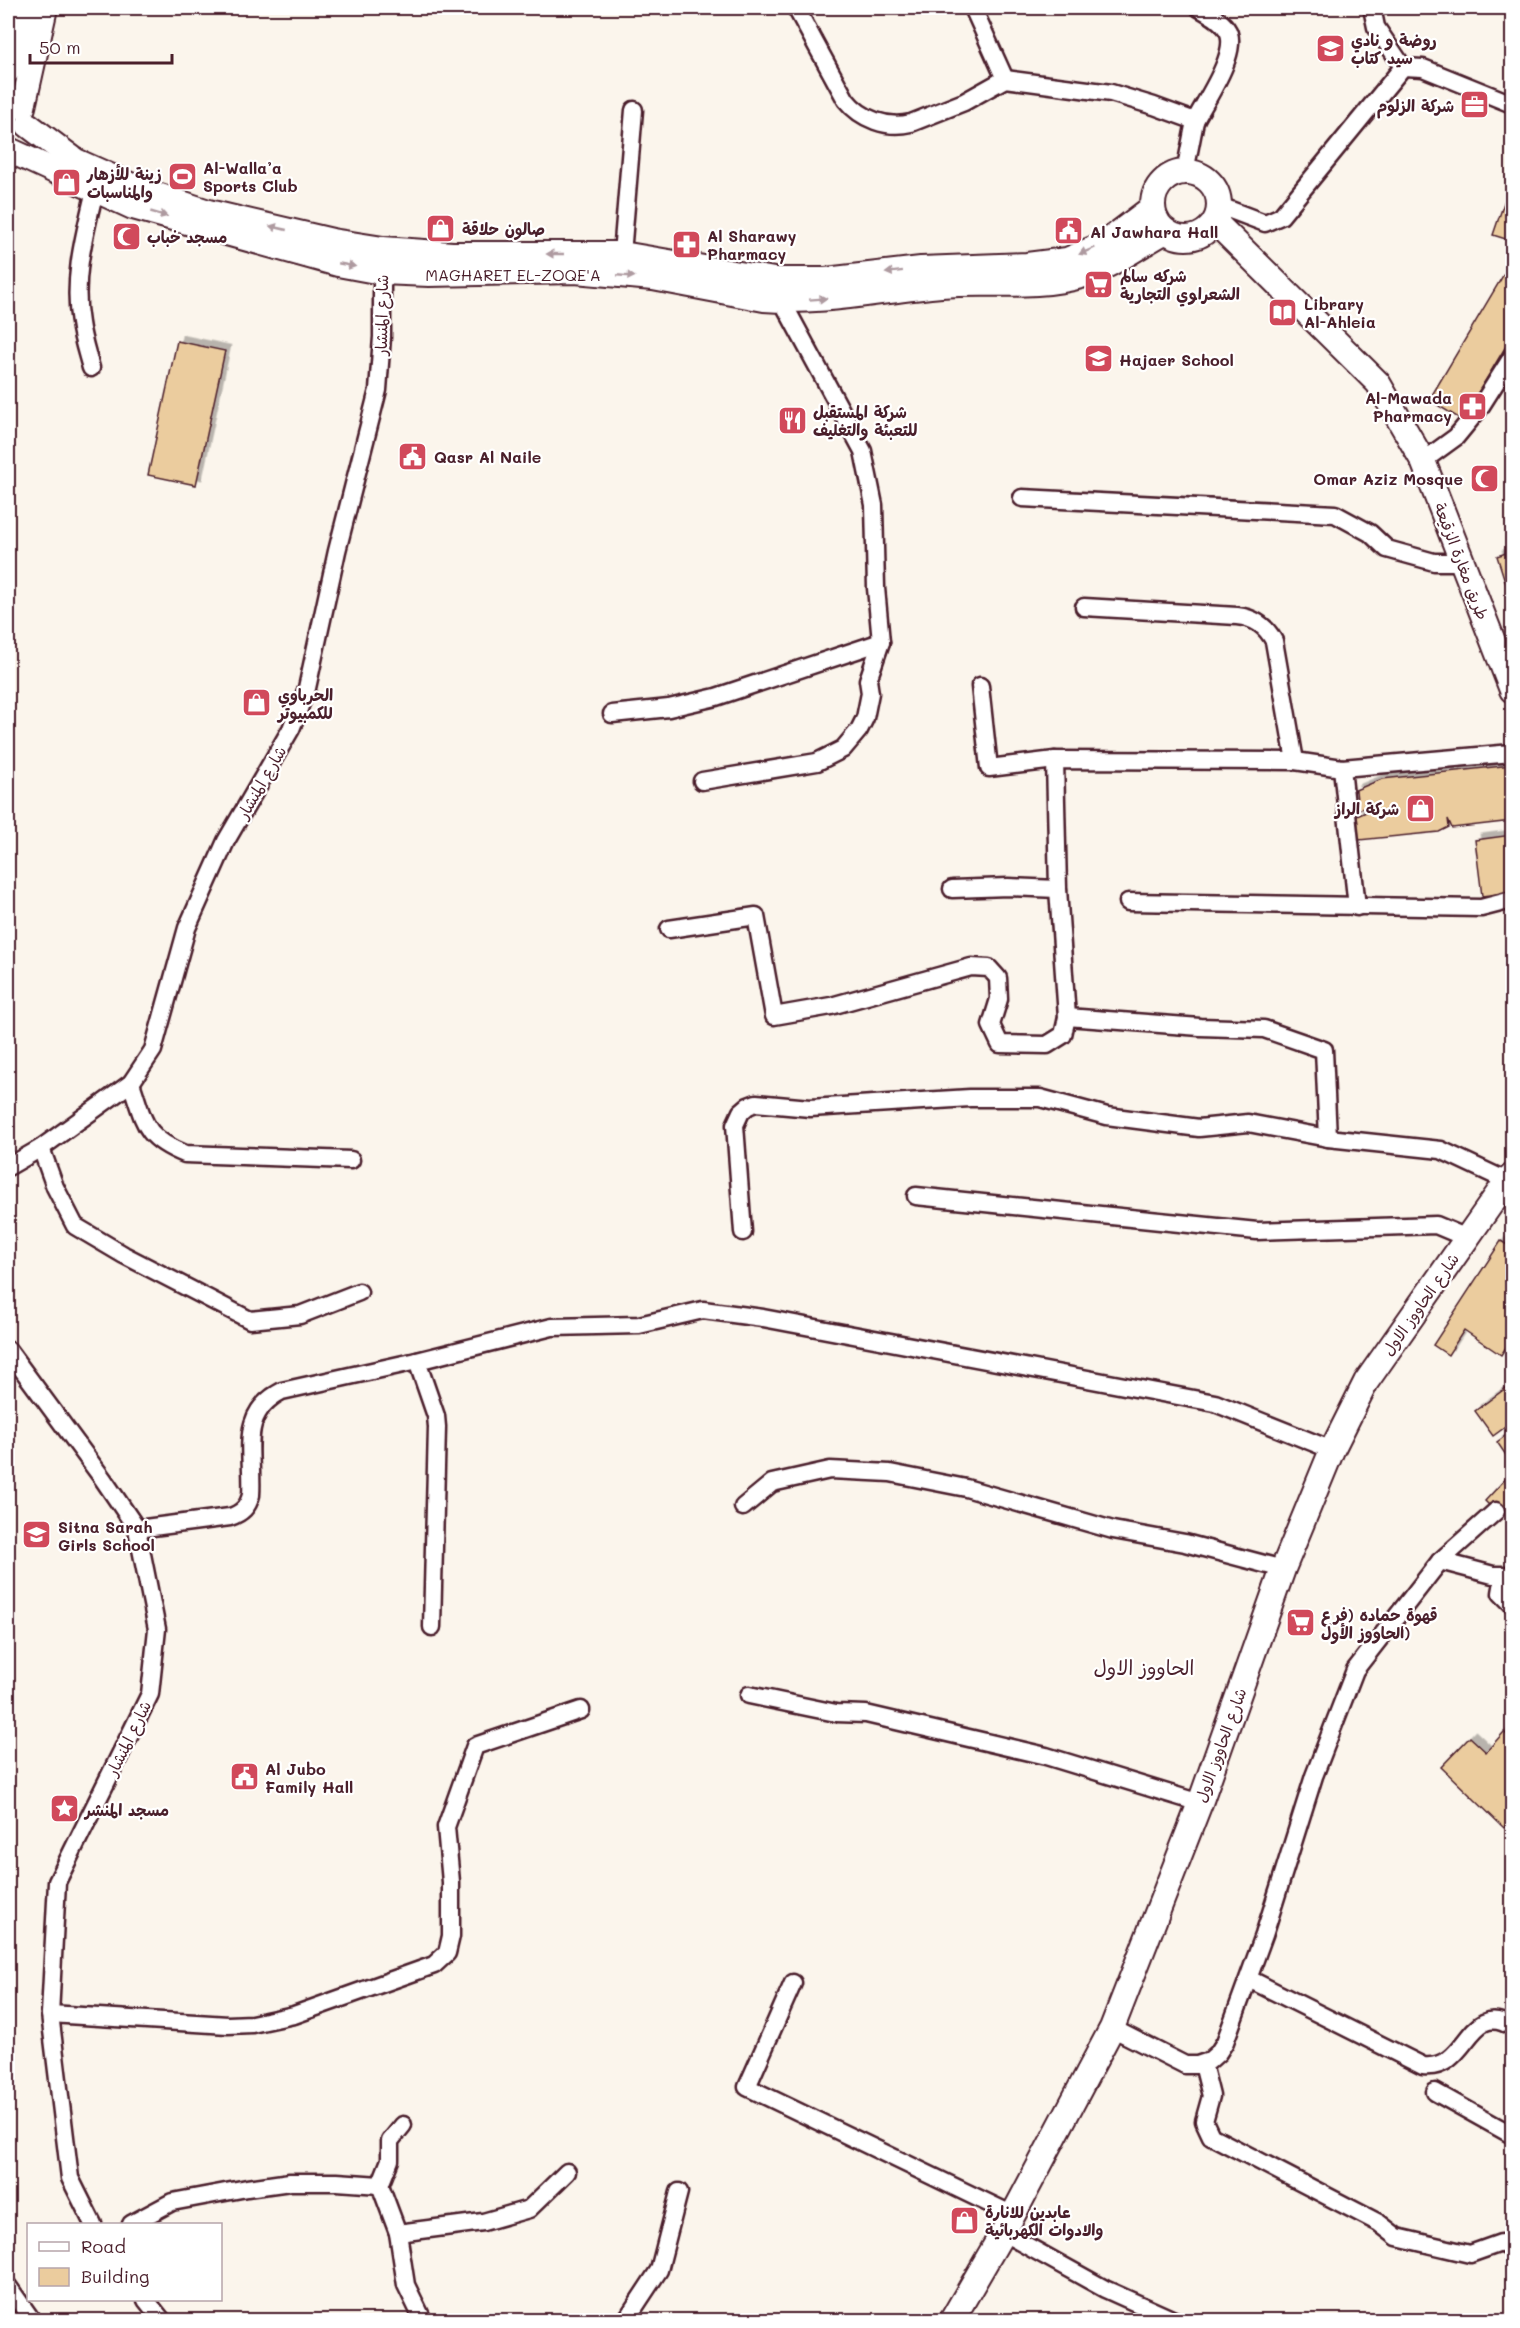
<svg xmlns="http://www.w3.org/2000/svg" width="1520" height="2328" viewBox="0 0 1520 2328" font-family="Mali,'Playpen Sans Arabic',sans-serif">
<style>
.building{fill:#ebcc9e;stroke:#4a1f2b;stroke-width:1.5;filter:url(#shadow)}
.lines{fill:none;stroke-linecap:round;stroke-linejoin:round}
.street-casing{stroke:#4a1f2b;stroke-width:21}
.secondary-casing{stroke:#4a1f2b;stroke-width:28}
.street{stroke:#fff;stroke-width:16}
.secondary{stroke:#fff;stroke-width:24}
.oneway{fill:#ae9aa0}
.labels{text-anchor:middle;dominant-baseline:central;stroke-width:4.5;stroke-linejoin:round;paint-order:stroke}
.poi-label{font-size:16px;font-weight:bold;fill:#4a1f2b;stroke:#fff;text-anchor:start}
.street-label{font-size:16px;fill:#4a1f2b;stroke:#fff}
.quarter-label{font-size:20px;fill:#4a1f2b;stroke:#fff}
</style>
<defs>
<filter id="shadow"><feDropShadow dx="5.5" dy="-5.5" stdDeviation="0" flood-color="#0004"/></filter>
</defs>
<rect width="100%" height="100%" fill="#fbf5ec"/>
<filter id="ink" filterUnits="userSpaceOnUse"><feTurbulence type="fractalNoise" baseFrequency=".0167" numOctaves="2"/><feDisplacementMap in="SourceGraphic" scale="12" xChannelSelector="R" yChannelSelector="G"/><feConvolveMatrix kernelMatrix="1 2 1 2 8 2 1 2 1" color-interpolation-filters="sRGB"/></filter>
<g filter="url(#ink)">
<g class="building">
<polygon points="1508,191 1512,193 1512,241 1493,235"/>
<polygon points="1508,267 1512,270 1512,336 1462,420 1429,400"/>
<polygon points="177,341 225,351 196,485 148,475"/>
<polygon points="1512,551 1512,603 1497,556"/>
<polygon points="1512,765 1512,821 1452,828 1448,819 1449,827 1439,832 1359,840 1357,816 1377,807 1358,809 1356,791 1353,791 1382,779"/>
<polygon points="1512,835 1512,892 1482,896 1475,840"/>
<polygon points="1501,1241 1512,1248 1512,1338 1501,1355 1464,1330 1448,1355 1433,1345"/>
<polygon points="1510,1385 1512,1388 1512,1422 1493,1436 1475,1411"/>
<polygon points="1512,1431 1512,1464 1497,1442"/>
<polygon points="1512,1472 1512,1503 1500,1516 1485,1501"/>
<polygon points="1504,1732 1512,1740 1512,1819 1504,1828 1441,1767 1470,1737 1486,1752"/>
</g>
<g class="lines">
<defs>
<g id="street">
<path d="M796,8L846,100C861,119 887,129 911,123L964,102L1005,79L1111,93L1154,106L1195,121L1185,172"/>
<polyline points="973,8 1005,79"/>
<polyline points="1372,8 1376,27 1403,67 1423,68 1512,104"/>
<path d="M1195,121C1205,101 1239,53 1228,31C1222,20 1209,14 1199,8"/>
<polyline points="1220,206 1265,223 1281,216 1403,67"/>
<polyline points="622,254 634,110"/>
<path d="M91,368C87,353 82,338 80,323C72,278 85,233 95,190"/>
<polyline points="1423,461 1456,437 1479,409 1512,357"/>
<polyline points="1022,498 1335,514 1370,533 1387,549 1434,562 1462,562"/>
<path d="M1084,607L1237,616C1255,618 1266,626 1274,641L1295,761"/>
<polyline points="980,686 989,768 1055,760 1295,761 1342,768 1512,753"/>
<polyline points="612,714 669,708 716,697 881,642"/>
<polyline points="1342,768 1357,907"/>
<polyline points="702,781 817,762 843,749 859,730 865,718 870,693 868,680 881,642 876,588 874,505 863,451 782,301"/>
<polyline points="952,889 1008,887 1058,889"/>
<polyline points="1128,902 1481,908 1512,900"/>
<polyline points="669,929 756,916 774,1016 831,1006 971,967 989,968 998,978 999,999 991,1025 1000,1044 1047,1045 1063,1035 1067,1017 1058,889 1055,760"/>
<polyline points="1067,1017 1200,1027 1264,1029 1324,1050 1328,1138"/>
<path d="M131,1083C145,1123 143,1137 185,1154L351,1160"/>
<polyline points="41,1148 55,1187 75,1226 124,1255 250,1320 300,1315 359,1292"/>
<polyline points="8,1167 41,1148 131,1083 153,1050 187,928 226,841 291,729 307,688 337,551 378,390 382,337 382,262"/>
<polyline points="916,1196 1257,1231 1436,1225 1467,1238"/>
<polyline points="743,1232 735,1125 741,1112 748,1106 756,1103 810,1108 970,1098 1040,1098 1107,1116 1199,1128 1248,1123 1328,1138 1441,1150 1507,1181"/>
<polyline points="8,1350 103,1479 137,1529 157,1629 150,1694 57,1882 50,2014 70,2178 93,2224"/>
<polyline points="417,1361 436,1416 437,1427 432,1627"/>
<polyline points="743,1507 772,1483 830,1470 890,1473 966,1488 1113,1530 1185,1543 1283,1569"/>
<path d="M137,1529L230,1517C242,1513 248,1507 251,1495C254,1454 237,1414 282,1391L417,1361L552,1327L639,1325L703,1310L763,1318L1215,1403L1332,1450"/>
<polyline points="1440,1561 1493,1575 1512,1575"/>
<polyline points="1504,1576 1501,1593 1512,1604"/>
<polyline points="749,1695 836,1713 866,1714 1046,1756 1200,1803"/>
<path d="M1249,1979L1423,2066C1469,2071 1467,1999 1512,2027"/>
<polyline points="793,1983 747,2087 1013,2215"/>
<polyline points="50,2014 228,2025 252,2024 294,2015 434,1965 447,1953 451,1936 451,1882 446,1827 475,1746 581,1710"/>
<polyline points="1112,2028 1185,2065 1197,2065 1209,2061 1218,2053 1225,2042 1264,1935 1314,1776 1355,1670 1440,1561 1496,1511"/>
<polyline points="1203,2064 1211,2096 1204,2121 1211,2136 1379,2223 1397,2237 1470,2254 1501,2243 1512,2249"/>
<polyline points="1435,2092 1512,2135"/>
<polyline points="380,2185 390,2160 390,2141 403,2125"/>
<polyline points="131,2224 172,2202 247,2188 290,2182 337,2182 380,2185 398,2233 406,2285 423,2320"/>
<polyline points="1002,2232 1105,2289 1174,2320"/>
<polyline points="398,2233 483,2222 529,2209 567,2172"/>
<polyline points="8,2286 32,2320"/>
<polyline points="146,2300 162,2320"/>
<polyline points="626,2320 659,2270 679,2192"/>
</g>
<g id="secondary">
<polyline points="8,70 25,8"/>
<polyline points="23,107 45,8"/>
<polyline points="28,125 76,161 139,189 208,212 332,241 383,249 452,254 622,254 774,280 826,280 921,269 1027,265 1067,260 1104,244 1153,207"/>
<path d="M9,150L133,207L338,264L381,272L429,274L575,271L653,278L764,299C823,304 882,290 941,285C988,281 1035,289 1081,276C1111,267 1138,246 1166,231"/>
<circle cx="1186" cy="205" r="33"/>
<polyline points="1215,222 1378,383 1423,461 1512,690"/>
<polyline points="952,2320 1013,2215 1112,2028 1200,1803 1283,1569 1332,1450 1366,1382 1507,1181 1512,1176"/>
</g>
</defs>
<use href="#street" class="street-casing"/>
<use href="#secondary" class="secondary-casing"/>
<use href="#street" class="street"/>
<use href="#secondary" class="secondary"/>
</g>
<defs><path id="oneway-solid" d="M-6-.8H1V-3.2L6.5 0L1 3.2V.8H-6Z" transform="scale(1.5)"/></defs>
<g class="oneway">
<use href="#oneway-solid" transform="translate(159 214) rotate(16)"/>
<use href="#oneway-solid" transform="translate(278 228) rotate(-167)"/>
<use href="#oneway-solid" transform="translate(1087 251) rotate(157)"/>
<use href="#oneway-solid" transform="translate(555 254) rotate(180)"/>
<use href="#oneway-solid" transform="translate(347 265) rotate(11)"/>
<use href="#oneway-solid" transform="translate(894 272) rotate(173)"/>
<use href="#oneway-solid" transform="translate(626 276) rotate(5)"/>
<use href="#oneway-solid" transform="translate(818 299) rotate(-4)"/>
</g>
</g>
<defs>
<symbol id="school-square" viewBox="-11 -11 22 22"><rect x="-9" y="-9" width="18" height="18" rx="4" fill="#d1495b" stroke="#fff"/><path d="M0-5L7-2L0 1L-7-2ZM-4 1L0 2.5L4 1V4Q0 6-4 4Z" fill="#fff"/></symbol>
<symbol id="office-square" viewBox="-11 -11 22 22"><rect x="-9" y="-9" width="18" height="18" rx="4" fill="#d1495b" stroke="#fff"/><path d="M-6-3h4V-5.5h4V-3h4V5H-6ZM-1-4.5V-3h2v-1.5ZM-6 0V1H6V0Z" fill="#fff"/></symbol>
<symbol id="stadium-square" viewBox="-11 -11 22 22"><rect x="-9" y="-9" width="18" height="18" rx="4" fill="#d1495b" stroke="#fff"/><path d="M0-5a6.5 5 0 1 0 0 10a6.5 5 0 1 0 0-10ZM-3.5-1.8h7v3.6h-7Z" fill="#fff"/></symbol>
<symbol id="shop-square" viewBox="-11 -11 22 22"><rect x="-9" y="-9" width="18" height="18" rx="4" fill="#d1495b" stroke="#fff"/><path d="M-5-2.5h2.3a2.7 3.5 0 0 1 5.4 0H5L5.5 6h-11ZM-1.5-2.5h3a1.5 2.3 0 0 0-3 0Z" fill="#fff"/></symbol>
<symbol id="civic-square" viewBox="-11 -11 22 22"><rect x="-9" y="-9" width="18" height="18" rx="4" fill="#d1495b" stroke="#fff"/><path d="M-.6-6.5H3V-4.5H.6V-3L4-1V1h2V6H-6V1h2V-1L-.6-3ZM-1.2 2.5V6h2.4V2.5Z" fill="#fff"/></symbol>
<symbol id="mosque-square" viewBox="-11 -11 22 22"><rect x="-9" y="-9" width="18" height="18" rx="4" fill="#d1495b" stroke="#fff"/><path d="M3.5-4.9A6 6 0 1 0 3.5 4.9A5 5 0 1 1 3.5-4.9Z" fill="#fff"/></symbol>
<symbol id="pharmacy-square" viewBox="-11 -11 22 22"><rect x="-9" y="-9" width="18" height="18" rx="4" fill="#d1495b" stroke="#fff"/><path d="M-2-6h4v4h4v4h-4v4h-4v-4h-4v-4h4Z" fill="#fff"/></symbol>
<symbol id="supermarket-square" viewBox="-11 -11 22 22"><rect x="-9" y="-9" width="18" height="18" rx="4" fill="#d1495b" stroke="#fff"/><path d="M-6-5.5h2.5l.6 2H6L4.5 2H-2.5L-4.4-4H-6ZM-1.5 3.2a1.3 1.3 0 1 0 .1 0ZM3 3.2a1.3 1.3 0 1 0 .1 0Z" fill="#fff"/></symbol>
<symbol id="library-square" viewBox="-11 -11 22 22"><rect x="-9" y="-9" width="18" height="18" rx="4" fill="#d1495b" stroke="#fff"/><path d="M-6-4Q-3-5.5-.7-3.5V5Q-3 3-6 4ZM6-4Q3-5.5 .7-3.5V5Q3 3 6 4Z" fill="#fff"/></symbol>
<symbol id="restaurant-square" viewBox="-11 -11 22 22"><rect x="-9" y="-9" width="18" height="18" rx="4" fill="#d1495b" stroke="#fff"/><path d="M-5-6h1v4h1v-4h1v4h1v-4h1v5L-1.5 .5V6h-2V.5L-5-1ZM5-6V6H3V1.5H1.5Q1.5-4 5-6Z" fill="#fff"/></symbol>
<symbol id="sight-square" viewBox="-11 -11 22 22"><rect x="-9" y="-9" width="18" height="18" rx="4" fill="#d1495b" stroke="#fff"/><path d="M0-6L1.8-2.2L6-1.7L2.9 1.2L3.7 5.4L0 3.3L-3.7 5.4L-2.9 1.2L-6-1.7L-1.8-2.2Z" fill="#fff"/></symbol>
</defs>
<g fill-rule="evenodd">
<use href="#school-square" x="1314" y="32" width="33" height="33"/>
<use href="#office-square" x="1458" y="88" width="33" height="33"/>
<use href="#stadium-square" x="166" y="160" width="33" height="33"/>
<use href="#shop-square" x="50" y="166" width="33" height="33"/>
<use href="#shop-square" x="424" y="212" width="33" height="33"/>
<use href="#civic-square" x="1052" y="214" width="33" height="33"/>
<use href="#mosque-square" x="110" y="220" width="33" height="33"/>
<use href="#pharmacy-square" x="670" y="228" width="33" height="33"/>
<use href="#supermarket-square" x="1082" y="268" width="33" height="33"/>
<use href="#library-square" x="1266" y="296" width="33" height="33"/>
<use href="#school-square" x="1082" y="342" width="33" height="33"/>
<use href="#pharmacy-square" x="1456" y="390" width="33" height="33"/>
<use href="#restaurant-square" x="776" y="404" width="33" height="33"/>
<use href="#civic-square" x="396" y="440" width="33" height="33"/>
<use href="#mosque-square" x="1468" y="462" width="33" height="33"/>
<use href="#shop-square" x="240" y="686" width="33" height="33"/>
<use href="#shop-square" x="1404" y="792" width="33" height="33"/>
<use href="#school-square" x="20" y="1518" width="33" height="33"/>
<use href="#supermarket-square" x="1284" y="1606" width="33" height="33"/>
<use href="#civic-square" x="228" y="1760" width="33" height="33"/>
<use href="#sight-square" x="48" y="1792" width="33" height="33"/>
<use href="#shop-square" x="948" y="2204" width="33" height="33"/>
</g>
<g class="labels">
<g class="poi-label">
<text x="1351" y="39">روضة و نادي<tspan x="1351" dy="18">سيد كتاب</tspan></text>
<text x="1454" y="105" text-anchor="end">شركة الزلوم</text>
<text x="203" y="167">Al-Walla’a<tspan x="203" dy="18">Sports Club</tspan></text>
<text x="87" y="173">زينة للأزهار<tspan x="87" dy="18">والمناسبات</tspan></text>
<text x="462" y="228">صالون حلاقة</text>
<text x="1090" y="231">Al Jawhara Hall</text>
<text x="707" y="235">Al Sharawy<tspan x="707" dy="18">Pharmacy</tspan></text>
<text x="147" y="236">مسجد خباب</text>
<text x="1120" y="275">شركه سالم<tspan x="1120" dy="18">الشعراوي التجارية</tspan></text>
<text x="1304" y="303">Library<tspan x="1304" dy="18">Al-Ahleia</tspan></text>
<text x="1119" y="359">Hajaer School</text>
<text x="1452" y="397" text-anchor="end">Al-Mawada<tspan x="1452" dy="18">Pharmacy</tspan></text>
<text x="813" y="411">شركة المستقبل<tspan x="813" dy="18">للتعبئة والتغليف</tspan></text>
<text x="434" y="456">Qasr Al Naile</text>
<text x="1463" y="478" text-anchor="end">Omar Aziz Mosque</text>
<text x="278" y="694">الحرباوي<tspan x="278" dy="18">للكمبيوتر</tspan></text>
<text x="1399" y="808" text-anchor="end">شركة الراز</text>
<text x="58" y="1526">Sitna Sarah<tspan x="58" dy="18">Girls School</tspan></text>
<text x="1321" y="1614">قهوة حماده (فرع<tspan x="1321" dy="18">الحاووز الأول)</tspan></text>
<text x="265" y="1768">Al Jubo<tspan x="265" dy="18">Family Hall</tspan></text>
<text x="85" y="1809">مسجد المنشر</text>
<text x="985" y="2211">عابدين للانارة<tspan x="985" dy="18">والادوات الكهربائية</tspan></text>
</g>
<g class="street-label">
<text x="513" y="274">MAGHARET EL-ZOQE'A</text>
<text transform="translate(381 315) rotate(-89)">شارع المنشار</text>
<text transform="translate(1462 561) rotate(69)">طريق مغارة الزقيعة</text>
<text transform="translate(261 782) rotate(-60)">شارع المنشار</text>
<text transform="translate(1420 1304) rotate(-55)">شارع الحاووز الاول</text>
<text transform="translate(128 1738) rotate(-64)">شارع المنشار</text>
<text transform="translate(1220 1745) rotate(-70)">شارع الحاووز الاول</text>
</g>
<g class="quarter-label">
<text x="1144" y="1667">الحاووز الاول</text>
</g>
</g>
<rect width="1520" height="2328" fill="none" stroke="#fff" stroke-width="30"/>
<rect x="15" y="15" width="1490" height="2298" fill="none" stroke="#4a1f2b" stroke-width="2" filter="url(#ink)"/>
<rect x="27" y="2223" width="195" height="78" fill="#ffffff" stroke="#b7a5aa" stroke-width="1.5"/>
<rect x="39" y="2242" width="30" height="9" fill="#ffffff" stroke="#b7a5aa" stroke-width="1.5"/>
<text x="81" y="2253" font-size="18" fill="#4a1f2b">Road</text>
<rect x="39" y="2268" width="30" height="18" fill="#ebcc9e" stroke="#b7a5aa" stroke-width="1.5"/>
<text x="81" y="2283" font-size="18" fill="#4a1f2b">Building</text>
<path d="M30 54v9h142v-9" fill="none" stroke="#4a1f2b" stroke-width="3"/>
<text x="39" y="54" font-size="18" fill="#4a1f2b" stroke="#ffffff" stroke-width="4.5" paint-order="stroke">50 m</text>
</svg>
